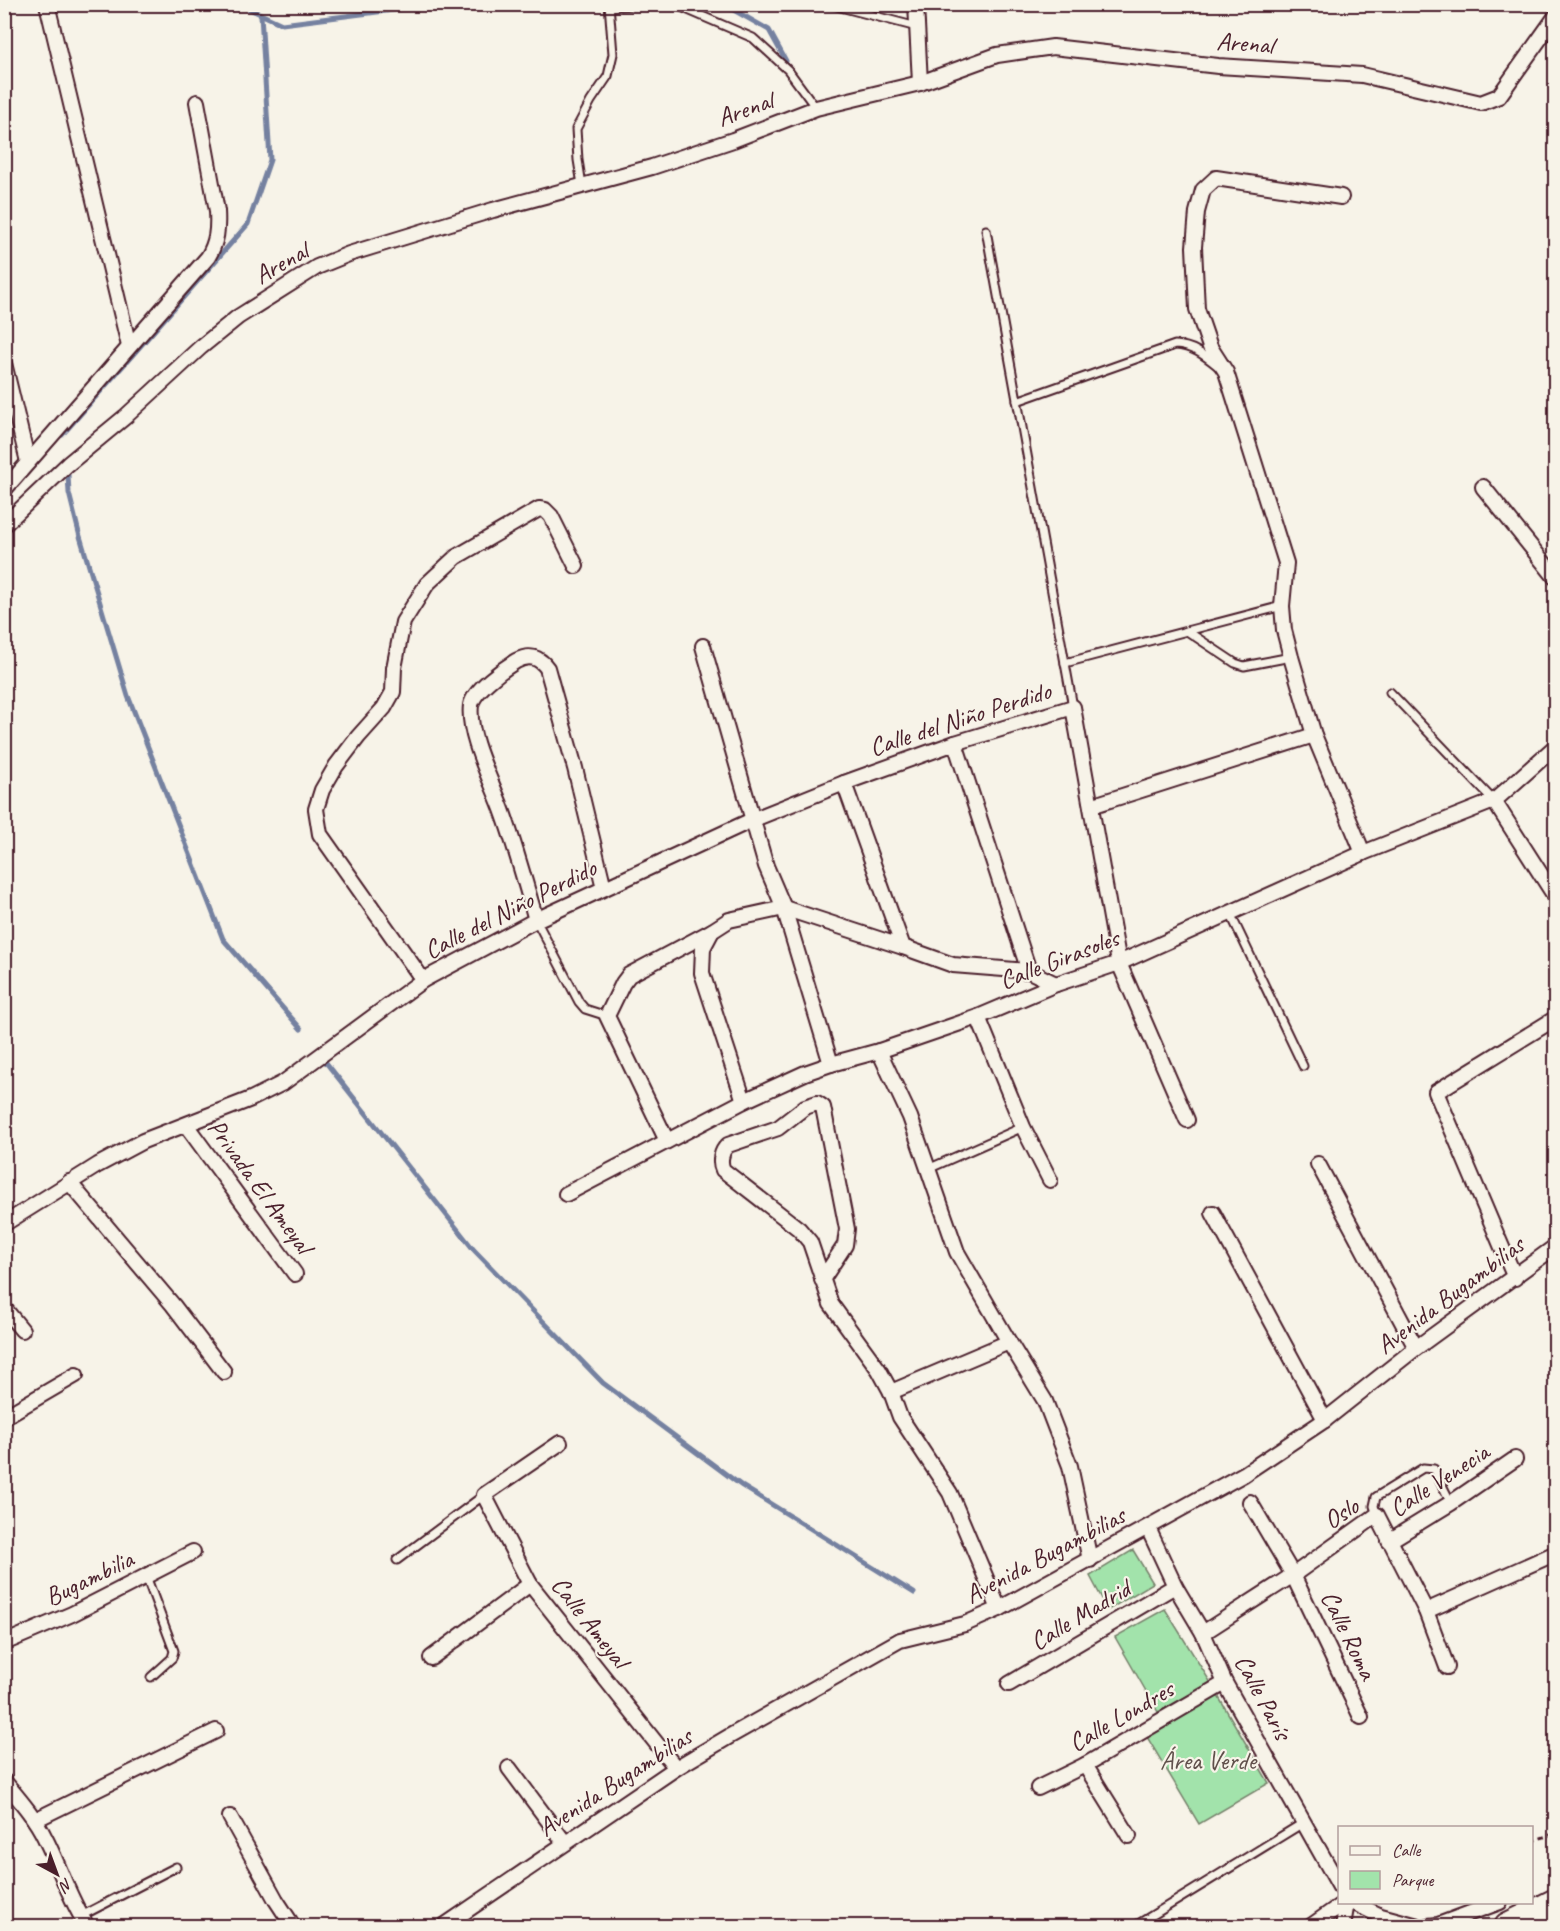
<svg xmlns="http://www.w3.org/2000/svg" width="1560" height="1931" viewBox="0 0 1560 1931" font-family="Caveat,sans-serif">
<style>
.park{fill:#a2e3ab;stroke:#76816b;stroke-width:1.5}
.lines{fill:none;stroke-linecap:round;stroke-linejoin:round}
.stream{stroke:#7581a0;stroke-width:5}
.lane-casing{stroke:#4a1f2b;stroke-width:11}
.street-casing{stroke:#4a1f2b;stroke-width:18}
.highway-casing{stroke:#4a1f2b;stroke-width:30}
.path{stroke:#4a1f2b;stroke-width:3;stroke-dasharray:4.5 4.5;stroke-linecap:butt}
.lane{stroke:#f7f3e8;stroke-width:7}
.street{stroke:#f7f3e8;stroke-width:14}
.highway{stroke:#f7f3e8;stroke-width:26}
.labels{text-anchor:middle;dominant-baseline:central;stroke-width:4.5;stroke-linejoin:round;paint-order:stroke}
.street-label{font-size:26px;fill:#4a1f2b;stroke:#f7f3e8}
.park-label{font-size:26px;fill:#60504b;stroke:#f7f3e8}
</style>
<rect width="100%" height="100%" fill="#f7f3e8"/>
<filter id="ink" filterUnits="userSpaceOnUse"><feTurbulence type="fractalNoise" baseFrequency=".0167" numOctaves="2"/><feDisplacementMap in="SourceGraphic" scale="12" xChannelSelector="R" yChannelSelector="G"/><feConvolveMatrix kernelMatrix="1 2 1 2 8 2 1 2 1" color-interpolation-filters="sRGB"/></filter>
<g filter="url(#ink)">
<g class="park">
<polygon points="1133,1550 1153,1583 1108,1610 1090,1576"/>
<polygon points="1165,1609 1211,1683 1158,1712 1115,1637"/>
<polygon points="1218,1696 1269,1783 1199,1824 1147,1737"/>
</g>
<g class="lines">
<g class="stream">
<polyline points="239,4 282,24 441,4"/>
<polyline points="723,4 769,30 786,61"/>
<polyline points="1552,87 1556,89"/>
<polyline points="62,435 248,224 270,160 261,15"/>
<polyline points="68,475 69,493 79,533 128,696 223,939 301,1029"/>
<polyline points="324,1060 474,1250 603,1383 742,1486 914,1593"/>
</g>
<defs>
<g id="lane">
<polyline points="674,4 753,38 788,70 816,108"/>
<polyline points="829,4 917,27"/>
<polyline points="609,7 642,4"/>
<polyline points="582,185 578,160 576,129 591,101 608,76 613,54 609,4"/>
<polyline points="986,230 1073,707"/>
<path d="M1017,401L1175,345C1193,346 1204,355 1218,366"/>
<polyline points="1187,631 1235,663 1244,666 1291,657"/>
<polyline points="1065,663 1282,606"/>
<polyline points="1390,692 1494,801"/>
<polyline points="1230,913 1303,1066"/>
<polyline points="536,920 579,1002 585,1009 607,1016"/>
<polyline points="928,1169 1023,1127"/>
<polyline points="1377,1515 1374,1506 1376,1497 1423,1468 1434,1469 1451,1503"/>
<polyline points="397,1560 484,1495"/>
<polyline points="146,1576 174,1651 172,1658 151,1677"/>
<polyline points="81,1916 176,1867"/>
<polyline points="1135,1926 1303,1823"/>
</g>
<g id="street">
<polyline points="47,4 129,346"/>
<polyline points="916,4 920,83"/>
<polyline points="1341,197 1216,178 1203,190 1197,212 1194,247 1197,309 1210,347 1226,372 1286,563 1282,606 1284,630 1291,657 1314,735 1363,853"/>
<polyline points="4,363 28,462"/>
<polyline points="1483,487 1556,578"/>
<path d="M4,490L208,257C217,242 218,229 217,211L197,102"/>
<polyline points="4,525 68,464 125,417 201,347 238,317 317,267 349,254 493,210 652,167 733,140 816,108 920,83 997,55 1053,47 1218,66 1362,75 1481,103 1499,96 1556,16"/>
<polyline points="703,646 766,866 784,908 831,1064"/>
<polyline points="955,743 1029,971 1056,984"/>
<polyline points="844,783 903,947 953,965 1029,971"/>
<polyline points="1494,801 1556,898"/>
<polyline points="1091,806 1314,735"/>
<path d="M536,920C526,885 516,849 504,815C494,785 467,737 471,705C474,690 503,669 516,661C529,654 539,657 547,668L575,768L604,888"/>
<polyline points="423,980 320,834 316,809 322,790 336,766 358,737 384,708 393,692 394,668 403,622 427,584 456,557 539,509 545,510 551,516 576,566"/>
<polyline points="978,1017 1023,1127 1050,1180"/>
<polyline points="879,1051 910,1117 957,1252 1009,1342"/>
<polyline points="744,1101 702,973 703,948 712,931 729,920 784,908 903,947"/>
<polyline points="186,1125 295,1274"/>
<polyline points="667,1141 607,1016 623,983 629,975 712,931"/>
<polyline points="1318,1164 1416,1348"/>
<polyline points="69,1182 173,1305 224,1372"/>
<polyline points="566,1194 744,1101 805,1073 831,1064 879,1051 978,1017 1056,984 1119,963 1363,853 1494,801 1556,746"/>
<polyline points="1213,1213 1325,1420"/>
<polyline points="4,1224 98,1165 143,1141 251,1099 283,1083 423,980 536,920 752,820 844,783 955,743 1073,707 1119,963 1187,1120"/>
<polyline points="1515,1278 1436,1092 1556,1018"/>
<path d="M822,1280L845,1245L847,1229L823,1107L817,1103L805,1107L778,1128L728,1145C721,1151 719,1162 723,1170L799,1229L810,1242L831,1304L879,1370L891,1392L900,1417L950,1493L999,1609"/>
<polyline points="4,1308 22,1330"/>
<polyline points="891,1392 1009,1342 1045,1401 1070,1466 1090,1560"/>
<polyline points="4,1417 76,1375"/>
<polyline points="560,1443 484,1495 530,1584 676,1768"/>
<polyline points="1250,1502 1293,1575 1361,1717"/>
<polyline points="1148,1528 1175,1586 1203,1633 1225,1683 1340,1887"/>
<polyline points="1389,1541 1451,1503 1515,1459"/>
<polyline points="1426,1611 1556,1553"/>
<polyline points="1203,1633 1293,1575 1377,1515 1426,1611 1447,1667"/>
<polyline points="4,1643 72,1614 193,1552"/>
<polyline points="431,1658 530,1584"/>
<polyline points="1009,1684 1175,1586"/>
<polyline points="1085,1765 1129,1836"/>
<polyline points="509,1768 565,1843"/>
<path d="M4,1781C19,1799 35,1817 45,1838C60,1867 69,1899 87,1926"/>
<polyline points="1038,1788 1085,1765 1225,1683"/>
<polyline points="230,1817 276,1900 293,1926"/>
<polyline points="35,1820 216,1731"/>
<polyline points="1352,1902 1381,1916 1418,1926"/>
<polyline points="444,1926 676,1768 730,1736 900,1640 965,1624 999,1609 1244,1474 1325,1420 1416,1348 1556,1246"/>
<polyline points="1311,1926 1345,1902"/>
<polyline points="1343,1926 1347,1902"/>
<polyline points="1427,1926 1438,1925 1500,1902"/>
</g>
<polyline id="highway" points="1508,1926 1556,1902"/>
</defs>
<use href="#lane" class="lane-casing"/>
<use href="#street" class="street-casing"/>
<use href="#highway" class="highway-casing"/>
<polyline class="path" points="1532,1841 1556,1833"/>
<use href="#lane" class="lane"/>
<use href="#street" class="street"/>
<use href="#highway" class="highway"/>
</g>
</g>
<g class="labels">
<g class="street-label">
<text transform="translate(1245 43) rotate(4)">Arenal</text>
<text transform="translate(745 109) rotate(-20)">Arenal</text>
<text transform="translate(281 263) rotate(-30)">Arenal</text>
<text transform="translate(960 719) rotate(-18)">Calle del Niño Perdido</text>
<text transform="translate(510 909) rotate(-27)">Calle del Niño Perdido</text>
<text transform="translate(1059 959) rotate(-21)">Calle Girasoles</text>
<text transform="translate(260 1186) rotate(54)">Privada El Ameyal</text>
<text transform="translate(1450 1295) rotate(-37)">Avenida Bugambilias</text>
<text transform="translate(1439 1480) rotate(-33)">Calle Venecia</text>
<text transform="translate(1341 1513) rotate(-32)">Oslo</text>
<text transform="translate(1045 1555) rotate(-28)">Avenida Bugambilias</text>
<text transform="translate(89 1578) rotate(-26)">Bugambilia</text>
<text transform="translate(1080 1615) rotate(-31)">Calle Madrid</text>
<text transform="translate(590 1622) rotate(52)">Calle Ameyal</text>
<text transform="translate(1349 1635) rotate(64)">Calle Roma</text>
<text transform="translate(1263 1697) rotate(62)">Calle París</text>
<text transform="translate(1121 1716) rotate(-30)">Calle Londres</text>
<text transform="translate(615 1782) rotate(-33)">Avenida Bugambilias</text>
</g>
<g class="park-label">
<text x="1208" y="1760">Área Verde</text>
</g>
</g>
<rect width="1560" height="1931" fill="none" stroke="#f7f3e8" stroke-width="24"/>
<rect x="12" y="12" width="1536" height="1907" fill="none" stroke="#4a1f2b" stroke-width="2" filter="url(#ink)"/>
<rect x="1338" y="1826" width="195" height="78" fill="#f7f3e8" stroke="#b29e9c" stroke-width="1.5"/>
<rect x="1350" y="1846" width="30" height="9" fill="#f7f3e8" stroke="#b29e9c" stroke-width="1.5"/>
<text x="1392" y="1856" font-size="18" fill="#4a1f2b">Calle</text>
<rect x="1350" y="1871" width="30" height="18" fill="#a2e3ab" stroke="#b29e9c" stroke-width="1.5"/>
<text x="1392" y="1886" font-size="18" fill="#4a1f2b">Parque</text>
<g transform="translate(57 1874) rotate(139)" stroke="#f7f3e8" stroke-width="4.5" paint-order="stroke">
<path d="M0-4.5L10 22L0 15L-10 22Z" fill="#4a1f2b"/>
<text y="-9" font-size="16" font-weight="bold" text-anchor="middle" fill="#4a1f2b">N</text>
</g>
</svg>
